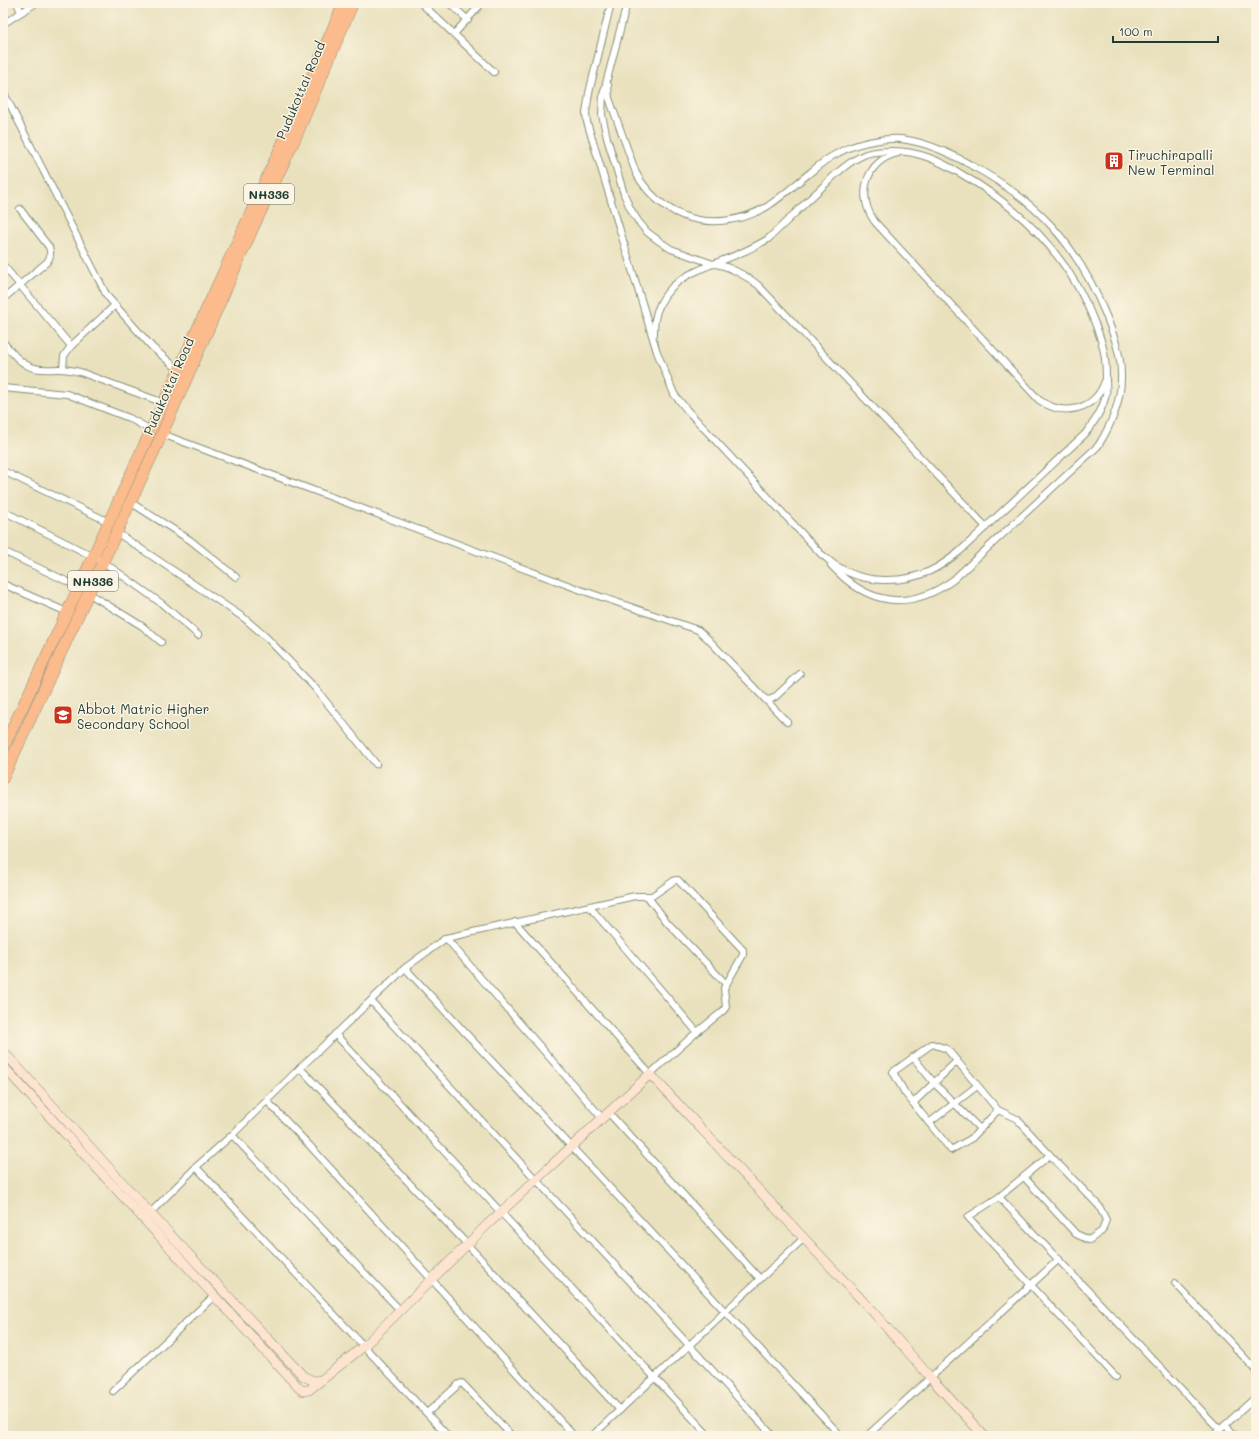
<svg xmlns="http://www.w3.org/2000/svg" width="1259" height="1439" viewBox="0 0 1259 1439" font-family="Mali,sans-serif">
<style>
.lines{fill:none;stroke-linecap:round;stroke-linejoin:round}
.street-casing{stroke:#848f78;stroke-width:8}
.secondary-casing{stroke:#848f78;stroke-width:10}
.highway-casing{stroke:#848f78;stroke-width:12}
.street{stroke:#fff;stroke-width:6}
.secondary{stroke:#fde4d1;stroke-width:9}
.highway{stroke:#fbbb8c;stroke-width:11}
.labels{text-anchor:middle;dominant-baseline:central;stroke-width:3;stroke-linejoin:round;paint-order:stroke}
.shield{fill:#fcf5e5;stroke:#617469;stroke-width:1}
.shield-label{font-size:12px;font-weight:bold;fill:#1f3d34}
.street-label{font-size:13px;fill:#1f3d34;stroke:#fcf5e5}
.poi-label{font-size:13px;fill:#1f3d34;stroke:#fcf5e5;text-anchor:start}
</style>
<rect width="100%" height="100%" fill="#fcf5e5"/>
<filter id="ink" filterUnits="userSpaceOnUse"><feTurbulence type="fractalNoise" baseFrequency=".025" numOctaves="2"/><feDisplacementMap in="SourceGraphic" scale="8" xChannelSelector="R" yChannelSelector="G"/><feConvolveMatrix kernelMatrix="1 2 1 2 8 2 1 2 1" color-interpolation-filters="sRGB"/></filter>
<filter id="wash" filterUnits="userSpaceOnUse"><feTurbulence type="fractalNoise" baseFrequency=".012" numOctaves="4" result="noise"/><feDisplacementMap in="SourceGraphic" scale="16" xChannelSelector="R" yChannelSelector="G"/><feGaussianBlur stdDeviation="0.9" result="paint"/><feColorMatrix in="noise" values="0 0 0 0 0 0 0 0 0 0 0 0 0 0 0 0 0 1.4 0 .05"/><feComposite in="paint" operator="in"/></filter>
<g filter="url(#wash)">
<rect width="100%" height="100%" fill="#e9e1bd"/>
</g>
<g filter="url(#ink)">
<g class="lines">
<defs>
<g id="street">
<polyline points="17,3 21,12"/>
<polyline points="421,3 494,72"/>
<polyline points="449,3 468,20"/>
<path d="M611,3L589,93L586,113L587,122L657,352L674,394L687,410L821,554C826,557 830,562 835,565C863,584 901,584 930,571C941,566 950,559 959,552L1085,434C1094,422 1103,410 1106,394C1107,390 1106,384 1106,379C1106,357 1104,347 1096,326C1071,259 1025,211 963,175C940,161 917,150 890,151C882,151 873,152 866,154C846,162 831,179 816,193C800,208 784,224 768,239C750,250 732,257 713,264L671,249L659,241L647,232L638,221L630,208L624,194L607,138L602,115L603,95L627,3"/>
<polyline points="3,24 36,3"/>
<polyline points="454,34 482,3"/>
<path d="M608,85L609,98L636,173C647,193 662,207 684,216C711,226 744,221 768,206C783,196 797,183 811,172C819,165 828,158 838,153C856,143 881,138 901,139C926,142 948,152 969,164C1038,201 1078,245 1107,318C1114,336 1121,355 1121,374C1122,401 1112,424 1098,446L953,580C909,612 867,605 831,565"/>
<polyline points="3,91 107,296 152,347 179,370"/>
<path d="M898,153C865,161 856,196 875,222L1039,400C1063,417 1095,411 1105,381"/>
<polyline points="3,265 71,346"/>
<path d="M3,299L47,262C51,257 51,253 49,247L20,209"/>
<path d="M654,334C653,303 671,281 699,270C703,268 709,265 713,264C726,264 748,277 758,285L986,527"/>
<path d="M3,342C10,350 16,359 25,364C35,371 47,369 58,369C66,369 72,370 80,372L164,403"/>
<polyline points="63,369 64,356 71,346 114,306"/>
<polyline points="3,388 67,394 129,418 151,430"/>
<polyline points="162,434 581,590 698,630 708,639 765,699 770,700 775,697 800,674"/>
<polyline points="3,471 109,522"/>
<polyline points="130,502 190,540 236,577"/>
<polyline points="3,511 102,561 161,603 198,635"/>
<polyline points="116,532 244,618 267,638 315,688 376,764"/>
<polyline points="3,551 79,587"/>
<polyline points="3,584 67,612"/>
<polyline points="88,593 142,626 161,642"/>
<polyline points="765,699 787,722"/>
<polyline points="647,896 667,922 726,984"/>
<polyline points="589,906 697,1032"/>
<polyline points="446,938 602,1118"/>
<polyline points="405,968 841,1436"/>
<polyline points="371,1001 773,1436"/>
<polyline points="335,1034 709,1436"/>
<polyline points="913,1057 934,1083 980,1129"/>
<polyline points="300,1068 467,1244 620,1410"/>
<polyline points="267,1101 311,1147 574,1436"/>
<polyline points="913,1103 957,1061"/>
<polyline points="998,1110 972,1138 951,1150 905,1093 893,1072 932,1044 947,1049 998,1110 1017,1119 1050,1155 1099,1206 1106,1220 1102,1231 1089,1240 1076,1234 1024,1177"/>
<polyline points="608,1112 760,1279"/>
<polyline points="929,1123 977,1086"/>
<polyline points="232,1135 401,1311"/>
<polyline points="1050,1155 999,1197 968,1217 1116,1377"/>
<polyline points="196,1167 448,1436"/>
<polyline points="999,1197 1220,1430"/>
<polyline points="150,1213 196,1167 232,1135 300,1068 405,968 446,938 635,896 652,896 675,880 678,880 743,950 743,955 724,988 726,1007 723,1011 697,1032 650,1074 515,922"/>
<polyline points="1175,1283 1256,1370"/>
<polyline points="113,1391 214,1296"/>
<polyline points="427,1413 459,1384 462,1383 512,1436"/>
<polyline points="1225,1425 1236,1436"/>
<polyline points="592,1436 804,1238"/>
<polyline points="867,1436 1059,1259"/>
<polyline points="1213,1436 1256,1397"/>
</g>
<g id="secondary">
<polyline points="3,1051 150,1213 303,1376 314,1381 322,1380"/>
<polyline points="3,1066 299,1388 303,1391 309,1390 364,1346 488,1224 650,1074 874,1313 930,1377 984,1436"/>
</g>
<g id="highway">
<polyline points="3,748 79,587 286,136 344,3"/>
<polyline points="3,778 162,434 252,230 294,141 353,3"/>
</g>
</defs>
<use href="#street" class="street-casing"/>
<use href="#secondary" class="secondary-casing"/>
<use href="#highway" class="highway-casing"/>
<use href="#street" class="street"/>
<use href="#secondary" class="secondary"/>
<use href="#highway" class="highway"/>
</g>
</g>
<defs>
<symbol id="building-square" viewBox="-11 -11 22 22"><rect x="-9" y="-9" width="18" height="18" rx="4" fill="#c8321e" stroke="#fcf5e5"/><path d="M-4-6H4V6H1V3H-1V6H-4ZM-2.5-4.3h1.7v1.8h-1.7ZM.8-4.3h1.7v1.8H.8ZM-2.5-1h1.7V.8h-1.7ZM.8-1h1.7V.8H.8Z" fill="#fff"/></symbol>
<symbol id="school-square" viewBox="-11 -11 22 22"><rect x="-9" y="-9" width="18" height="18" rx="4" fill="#c8321e" stroke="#fcf5e5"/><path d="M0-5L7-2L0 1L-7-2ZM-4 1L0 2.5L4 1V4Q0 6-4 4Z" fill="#fff"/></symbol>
</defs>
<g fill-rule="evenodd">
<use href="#building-square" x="1103" y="150" width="22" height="22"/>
<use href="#school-square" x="52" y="704" width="22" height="22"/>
</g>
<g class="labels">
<g class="shield">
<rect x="244" y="184" width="50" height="20" rx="3"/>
<rect x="68" y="571" width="50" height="20" rx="3"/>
</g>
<g class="shield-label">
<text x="269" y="194">NH336</text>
<text x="93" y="581">NH336</text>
</g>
<g class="street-label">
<text transform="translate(300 90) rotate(-67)">Pudukottai Road</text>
<text transform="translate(168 386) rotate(-66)">Pudukottai Road</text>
</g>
<g class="poi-label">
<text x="1128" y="154">Tiruchirapalli<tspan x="1128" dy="15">New Terminal</tspan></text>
<text x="77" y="708">Abbot Matric Higher<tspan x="77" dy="15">Secondary School</tspan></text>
</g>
</g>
<rect width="1259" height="1439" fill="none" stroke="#fcf5e5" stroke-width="16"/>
<path d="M1113 36v6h105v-6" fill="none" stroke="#1f3d34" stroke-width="2"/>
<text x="1119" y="36" font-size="12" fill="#1f3d34" stroke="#fcf5e5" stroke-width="3" paint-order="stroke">100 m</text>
</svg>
